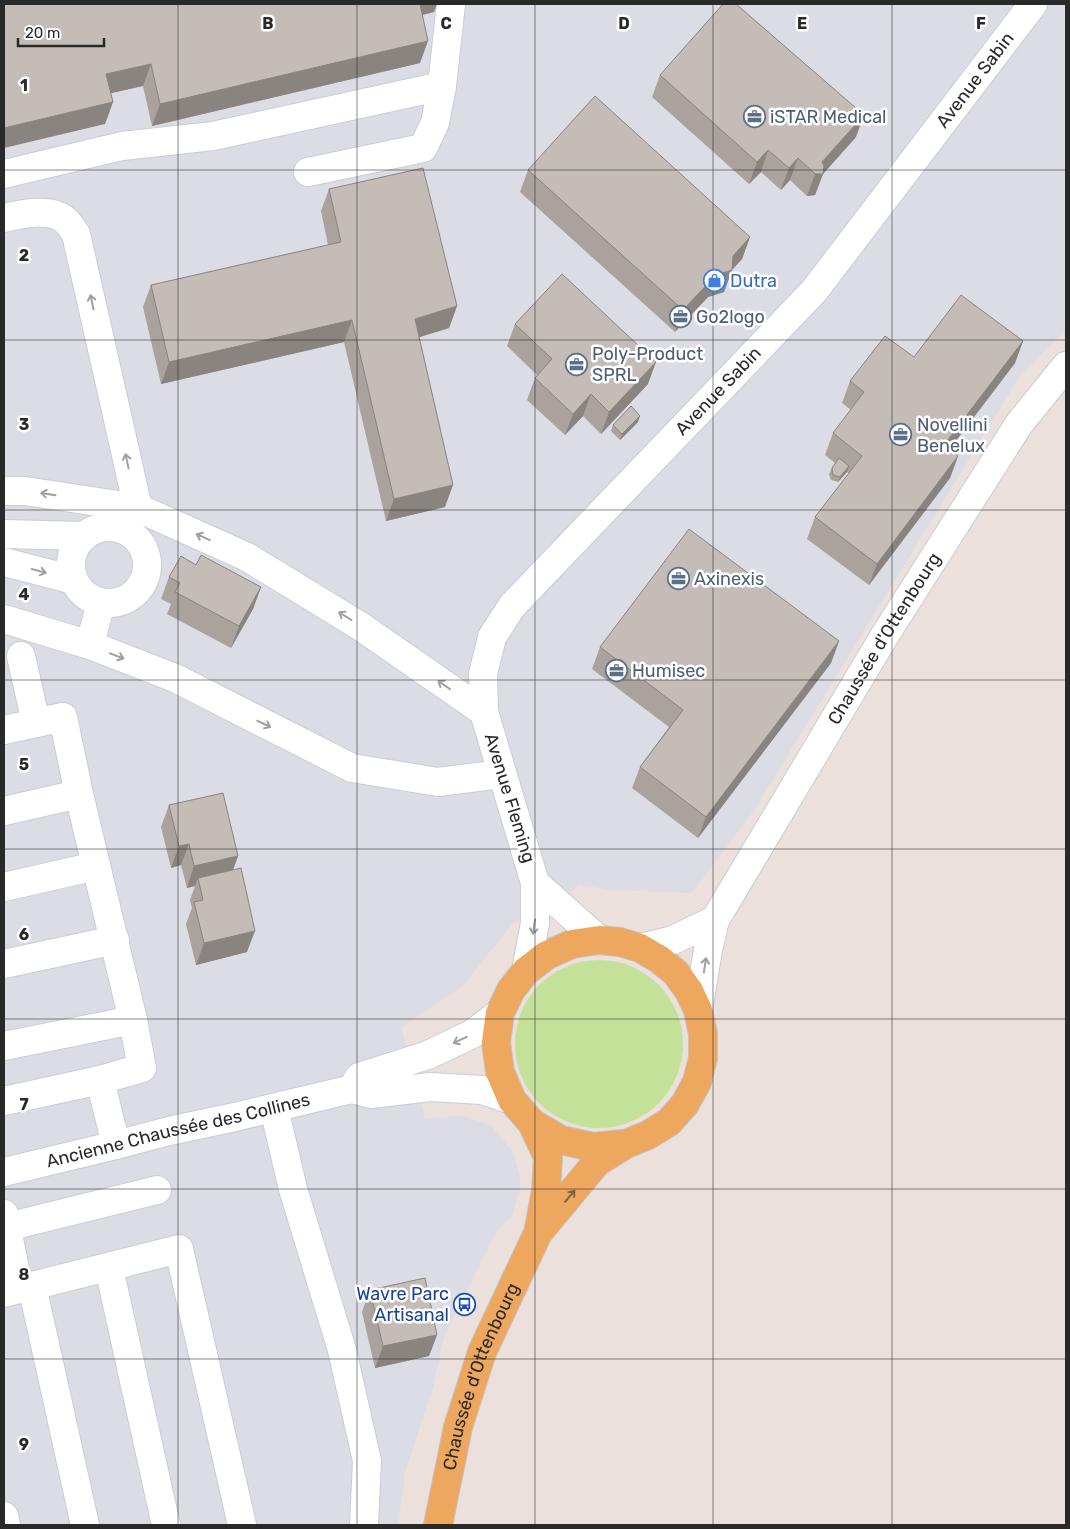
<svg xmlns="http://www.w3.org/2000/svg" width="1070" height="1529" viewBox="0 0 1070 1529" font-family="Rubik,sans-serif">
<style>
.industrial{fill:#dcdce4}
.grass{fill:#c4e199}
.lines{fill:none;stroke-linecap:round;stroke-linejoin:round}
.minor-casing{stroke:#c7ced7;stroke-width:30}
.major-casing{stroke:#c3c3c3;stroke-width:30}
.minor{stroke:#fff;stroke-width:28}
.major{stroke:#eea75e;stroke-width:28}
.wall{fill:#a9a29d}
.shaded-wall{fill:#898480}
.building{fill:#c4bcb7;stroke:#898480}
.oneway{stroke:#9f9f9f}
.oneway2{stroke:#826241}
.grid{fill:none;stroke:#292929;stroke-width:1;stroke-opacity:0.55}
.labels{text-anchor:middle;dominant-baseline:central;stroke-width:5;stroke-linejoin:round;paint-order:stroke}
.street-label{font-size:18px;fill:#292929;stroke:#fff}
.service-label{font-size:18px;fill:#4e5e75;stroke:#fff;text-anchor:start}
.shop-label{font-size:18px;fill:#366cbe;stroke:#fff;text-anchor:start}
.transit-label{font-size:18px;fill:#164399;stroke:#fff;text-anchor:end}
.grid-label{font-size:16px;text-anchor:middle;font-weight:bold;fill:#292929;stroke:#fff;stroke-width:5;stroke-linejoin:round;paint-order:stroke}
</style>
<rect width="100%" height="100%" fill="#ebe0db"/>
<polygon class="industrial" points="4,4 1066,4 1066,330 1021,374 755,809 692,893 609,890 578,884 570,896 513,923 462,987 401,1027 425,1119 460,1115 492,1126 514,1154 521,1184 512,1217 497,1230 444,1337 433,1387 405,1472 398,1525 4,1525"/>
<circle class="grass" cx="599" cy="1044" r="84"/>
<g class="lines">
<defs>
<g id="minor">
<polyline points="308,172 423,148 435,123 442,86 451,4"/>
<polyline points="4,174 122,146 213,136 442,86"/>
<path d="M4,218C20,214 53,207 66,221C70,224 73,230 76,234L138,508L121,529"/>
<polyline points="4,491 25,491 138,508 247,557 360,626 484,712"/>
<circle cx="109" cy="565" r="38"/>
<polyline points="4,534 84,536"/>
<polyline points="4,562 74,580"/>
<polyline points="4,619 90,645 175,678 352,768 438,782 501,774"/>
<polyline points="90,645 101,602"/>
<polyline points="36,723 63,717 79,794 133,1020 142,1068 100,1080"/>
<polyline points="4,730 36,723 21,656"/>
<polyline points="4,811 79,794"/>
<polyline points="535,883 599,940"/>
<polyline points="4,887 96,866"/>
<polyline points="640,948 673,940 715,920"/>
<polyline points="4,964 115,940"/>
<path id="s1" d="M526,971L535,923V883L484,712L483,674L492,637L512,606L814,291L1033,4"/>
<path id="s2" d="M698,1010L708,950L715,920L885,635L1019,424L1066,366"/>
<polyline points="4,1046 133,1020"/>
<polyline points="352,1089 359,1077 428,1055 472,1034 500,1013"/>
<polyline points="4,1101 100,1080 116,1145"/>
<polyline points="274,1108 293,1189 342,1350 367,1461 364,1525"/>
<path id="s3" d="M4,1172L116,1145L169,1131L235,1117L352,1089L371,1094L430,1087L482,1090L512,1100"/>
<polyline points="4,1214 19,1289"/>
<polyline points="7,1227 157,1190"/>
<polyline points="109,1268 166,1525"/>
<polyline points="32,1286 85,1525"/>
<polyline points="4,1293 179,1249 242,1525"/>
<polyline points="4,1516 6,1525"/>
</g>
<g id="major">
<polyline points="532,1123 561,1140 593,1147 623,1144"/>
<path id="s4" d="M438,1525L458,1427L482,1352L538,1233L597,1162L626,1144L648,1135L669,1122L685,1104L697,1082L703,1058V1034L698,1010L689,991L676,973L659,959L640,948L620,942L599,940L572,944L547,955L526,971L511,990L500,1013L496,1042L500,1072L512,1100L532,1123L548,1157L546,1191L538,1233"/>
</g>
</defs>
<use href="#minor" class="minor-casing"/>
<use href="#major" class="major-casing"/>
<use href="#minor" class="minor"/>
<use href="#major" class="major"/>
</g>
<g class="wall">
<polygon points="4,4 434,12 422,15 420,63 152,126 143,86 111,93 113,102 105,124"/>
<polygon points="660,75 856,137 823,174 815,195 807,196 790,180 781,190 761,172 749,184 652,97"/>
<polygon points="528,170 750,237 742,259 732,270 724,292 708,297 675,332 520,192"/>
<polygon points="329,189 457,306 449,328 419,337 445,507 386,521 344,342 161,384 143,307 151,285 328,245 321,211"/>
<polygon points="515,324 648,384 601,434 583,416 565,435 527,400 535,378 537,375 507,346"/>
<polygon points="1023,341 1015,363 949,450 958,456 950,478 869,585 807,539 815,517 849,473 847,472 838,482 831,480 829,474 832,468 835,463 825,455 833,433 851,410 842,403 850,381 914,357"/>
<polygon points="638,422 620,440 611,431 613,425"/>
<polygon points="196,565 261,587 253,609 231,648 167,614 171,604 161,599 169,577"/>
<polygon points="839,641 831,663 698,838 632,788 640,767 669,727 592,669 600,647"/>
<polygon points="169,805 238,856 233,870 247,952 196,965 186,924 192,908 190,900 195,886 187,888 181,865 171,868 161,827"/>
<polygon points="370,1290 437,1335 429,1356 375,1368 362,1312"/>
</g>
<g class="shaded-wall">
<polygon points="415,4 437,4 434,12 410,18"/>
<polygon points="428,41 420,63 152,126 160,104"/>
<polygon points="151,64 143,86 98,96 106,74"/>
<polygon points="113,102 105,124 4,148 4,128"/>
<polygon points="864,115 856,137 823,174 815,195 807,196 815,174 822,162"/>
<polygon points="768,150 761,172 749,184 757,162"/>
<polygon points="798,158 790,180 781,190 789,168"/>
<polygon points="750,237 742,259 731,271 732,270 724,292 708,297 675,332 683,310 733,256"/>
<polygon points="457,306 449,328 407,341 415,319"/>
<polygon points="352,320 344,342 161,384 169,362"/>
<polygon points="1023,341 1015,363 936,467 944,445"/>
<polygon points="656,362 648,384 601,434 609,412"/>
<polygon points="591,394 583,416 565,435 573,414"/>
<polygon points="640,416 638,422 620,440 622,434"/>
<polygon points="958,456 950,478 869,585 877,564"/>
<polygon points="849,466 847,472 838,482 840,477"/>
<polygon points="453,485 445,507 386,521 394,499"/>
<polygon points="261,587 253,609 231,648 239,626"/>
<polygon points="839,641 831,663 698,838 706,817"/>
<polygon points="189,844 181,865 171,868 179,846"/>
<polygon points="238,856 230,878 198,878 195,886 187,888 194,866"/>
<polygon points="255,931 247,952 196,965 204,943"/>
<polygon points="437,1335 429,1356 375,1368 383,1346"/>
</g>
<g class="building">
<polygon points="4,4 420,4 428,41 160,104 151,64 106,74 113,102 4,128"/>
<polygon points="723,4 736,4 864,115 822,162 824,166 823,174 815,174 798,158 789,168 768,150 757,162 660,75"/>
<polygon points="595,96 750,237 733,256 732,270 716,275 683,310 528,170"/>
<polygon points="423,168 457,306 415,319 453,485 394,499 352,320 169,362 151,285 341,242 329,189"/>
<polygon points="562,274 656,362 609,412 591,394 573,414 535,378 552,359 515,324"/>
<polygon points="961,295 1023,341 944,445 958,456 877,564 815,517 862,456 833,433 864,392 850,381 885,336 914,357"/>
<polygon points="631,406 640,416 622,434 613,425"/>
<polygon points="839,458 849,466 840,477 833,475 832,468"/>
<polygon points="689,529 839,641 706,817 640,767 683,710 600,647"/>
<polygon points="201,555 261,587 239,626 175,592 180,583 169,577 181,556 196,565"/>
<polygon points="223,793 238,856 194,866 189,844 179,846 169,805"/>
<polygon points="241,868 255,931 204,943 194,902 203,900 198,878"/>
<polygon points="425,1278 437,1335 383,1346 370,1290"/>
</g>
<defs><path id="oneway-shaft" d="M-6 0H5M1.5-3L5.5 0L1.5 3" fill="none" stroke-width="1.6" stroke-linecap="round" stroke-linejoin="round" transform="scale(1.25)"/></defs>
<g class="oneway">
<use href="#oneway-shaft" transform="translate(92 302) rotate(-102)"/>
<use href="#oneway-shaft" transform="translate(127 461) rotate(-102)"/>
<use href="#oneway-shaft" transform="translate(48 494) rotate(-171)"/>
<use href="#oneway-shaft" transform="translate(203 537) rotate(-156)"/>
<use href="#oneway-shaft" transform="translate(39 571) rotate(15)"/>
<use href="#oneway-shaft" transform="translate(345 616) rotate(-148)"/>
<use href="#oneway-shaft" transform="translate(117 656) rotate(21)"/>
<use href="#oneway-shaft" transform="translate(444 685) rotate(-145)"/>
<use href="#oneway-shaft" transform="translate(264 724) rotate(26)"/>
<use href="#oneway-shaft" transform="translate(534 927) rotate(98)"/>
<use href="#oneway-shaft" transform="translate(705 965) rotate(-81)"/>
<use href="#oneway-shaft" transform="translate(460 1040) rotate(155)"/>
</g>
<use class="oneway2" href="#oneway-shaft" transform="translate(570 1196) rotate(-50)"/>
<path class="grid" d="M178,4V1525M357,4V1525M535,4V1525M713,4V1525M892,4V1525M4,170H1066M4,340H1066M4,510H1066M4,680H1066M4,849H1066M4,1019H1066M4,1189H1066M4,1359H1066"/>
<defs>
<symbol id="office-ring" viewBox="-11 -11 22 22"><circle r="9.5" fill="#fff" stroke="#5c6f8a" stroke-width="1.5"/><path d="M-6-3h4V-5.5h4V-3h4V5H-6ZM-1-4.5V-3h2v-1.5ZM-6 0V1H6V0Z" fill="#5c6f8a"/></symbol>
<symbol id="shop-ring" viewBox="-11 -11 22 22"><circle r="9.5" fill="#fff" stroke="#3f7fe0" stroke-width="1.5"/><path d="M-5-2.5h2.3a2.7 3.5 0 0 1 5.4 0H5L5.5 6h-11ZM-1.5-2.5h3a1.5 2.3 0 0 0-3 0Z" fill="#3f7fe0"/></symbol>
<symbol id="bus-ring" viewBox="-11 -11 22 22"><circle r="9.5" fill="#fff" stroke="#1a4fb4" stroke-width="1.5"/><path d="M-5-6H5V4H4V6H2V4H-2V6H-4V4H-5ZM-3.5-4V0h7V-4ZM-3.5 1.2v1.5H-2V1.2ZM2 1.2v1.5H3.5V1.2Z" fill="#1a4fb4"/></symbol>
</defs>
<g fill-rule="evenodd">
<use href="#office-ring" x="742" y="104" width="25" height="25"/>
<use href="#shop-ring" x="702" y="268" width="25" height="25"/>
<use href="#office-ring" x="668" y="304" width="25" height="25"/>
<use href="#office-ring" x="564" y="352" width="25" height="25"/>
<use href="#office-ring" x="888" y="422" width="25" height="25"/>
<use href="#office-ring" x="666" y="566" width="25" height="25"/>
<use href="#office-ring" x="604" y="658" width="25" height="25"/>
<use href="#bus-ring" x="452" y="1292" width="25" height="25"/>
</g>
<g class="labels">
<g class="street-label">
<text stroke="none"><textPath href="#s1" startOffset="1082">Avenue Sabin</textPath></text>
<text stroke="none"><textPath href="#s1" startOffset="678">Avenue Sabin</textPath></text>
<text stroke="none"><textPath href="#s2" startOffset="420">Chaussée d'Ottenbourg</textPath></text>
<text transform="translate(510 798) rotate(73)">Avenue Fleming</text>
<text stroke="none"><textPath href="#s3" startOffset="179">Ancienne Chaussée des Collines</textPath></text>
<text stroke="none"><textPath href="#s4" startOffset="155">Chaussée d'Ottenbourg</textPath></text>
</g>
<g class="service-label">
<text x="770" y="117">iSTAR Medical</text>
<text x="696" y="317">Go2logo</text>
<text x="592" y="354">Poly-Product<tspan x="592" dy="21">SPRL</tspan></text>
<text x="917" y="425">Novellini<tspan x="917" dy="21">Benelux</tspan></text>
<text x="694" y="579">Axinexis</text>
<text x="632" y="671">Humisec</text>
</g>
<g class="shop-label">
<text x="730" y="281">Dutra</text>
</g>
<g class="transit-label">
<text x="449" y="1294">Wavre Parc<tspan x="449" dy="21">Artisanal</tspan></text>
</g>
</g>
<g class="grid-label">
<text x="268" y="29">B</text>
<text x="446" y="29">C</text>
<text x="624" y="29">D</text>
<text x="802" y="29">E</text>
<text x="981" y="29">F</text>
<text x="24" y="91">1</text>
<text x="24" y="261">2</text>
<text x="24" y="430">3</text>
<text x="24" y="600">4</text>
<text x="24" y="770">5</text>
<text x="24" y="940">6</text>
<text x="24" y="1110">7</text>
<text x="24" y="1280">8</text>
<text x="24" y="1450">9</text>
</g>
<rect width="1070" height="1529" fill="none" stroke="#292929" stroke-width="10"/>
<path d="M18 38v8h86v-8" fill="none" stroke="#292929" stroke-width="2.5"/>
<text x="25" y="38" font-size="15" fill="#292929" stroke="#ffffff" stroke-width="4" paint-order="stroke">20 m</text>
</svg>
